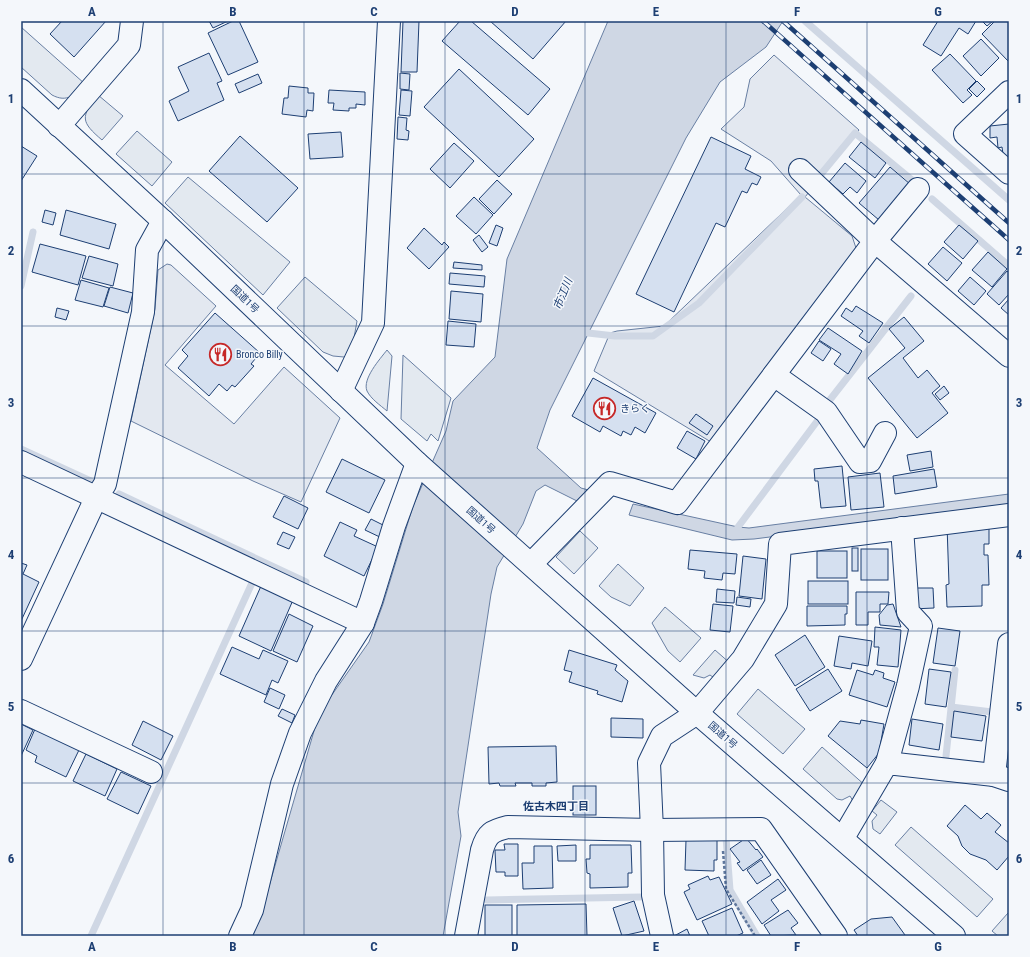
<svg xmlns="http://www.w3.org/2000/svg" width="1030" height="957" viewBox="0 0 1030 957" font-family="'Roboto Condensed','Noto Sans JP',sans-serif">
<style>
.green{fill:#e3e9f0;stroke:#687fa3}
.parking{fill:#e3e8f0;stroke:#687fa3}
.water{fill:#cfd7e4;stroke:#687fa3}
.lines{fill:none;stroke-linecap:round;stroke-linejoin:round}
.stream{stroke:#cfd7e4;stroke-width:7}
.building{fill:#d5e0f0;stroke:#1d3f73}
.minor-casing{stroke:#1d3f73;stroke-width:24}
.highway-casing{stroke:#1d3f73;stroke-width:24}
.path{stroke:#5e769c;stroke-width:2.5;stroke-dasharray:3 2;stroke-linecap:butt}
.minor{stroke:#f4f7fb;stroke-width:22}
.highway{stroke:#f4f7fb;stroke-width:22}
.rail-casing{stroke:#1d3f73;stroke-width:4.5}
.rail{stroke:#f4f7fb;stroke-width:3;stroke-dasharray:9;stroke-linecap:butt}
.grid{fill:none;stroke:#1d3f73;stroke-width:1;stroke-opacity:0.55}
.labels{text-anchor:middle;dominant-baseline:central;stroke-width:3;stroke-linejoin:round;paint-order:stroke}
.street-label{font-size:10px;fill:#1d3f73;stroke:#f4f7fb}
.poi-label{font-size:10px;fill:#1d3f73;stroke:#f4f7fb;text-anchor:start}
.water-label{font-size:11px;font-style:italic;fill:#1d3f73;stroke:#f4f7fb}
.neighbourhood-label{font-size:11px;font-weight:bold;fill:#1d3f73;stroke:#f4f7fb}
.neatline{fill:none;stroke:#1d3f73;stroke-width:1.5}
.grid-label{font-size:13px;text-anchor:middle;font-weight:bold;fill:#1d3f73}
</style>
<rect width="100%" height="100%" fill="#f4f7fb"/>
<g class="green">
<path d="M21,27L85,84C75,95 67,103 52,95L21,67Z"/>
<path d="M98,95L123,116L102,140C81,122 80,117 98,95Z"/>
<polygon points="137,131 172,162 152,186 116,154"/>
<polygon points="188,177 290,262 263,295 165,203"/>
<polygon points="305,277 357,321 352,349 344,357 333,356 323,352 277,308"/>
<path d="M387,350L392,356L387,411C380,405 371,399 367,391C362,379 380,359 387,350Z"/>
<polygon points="403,355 451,398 438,441 431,434 427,441 401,419"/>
<polygon points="580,531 598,548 574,574 556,557"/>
<polygon points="618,564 644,588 630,606 611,597 599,586"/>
<polygon points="665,607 701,638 680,662 668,651 652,623"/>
<polygon points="715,650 731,664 717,680 710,675 704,678 693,675"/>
<polygon points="758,689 805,729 783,754 737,714"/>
<polygon points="822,747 867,787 853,801 850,796 842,800 837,799 803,769"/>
<polygon points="881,800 897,812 880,834 873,829 872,821 877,815 872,811"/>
<polygon points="911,827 993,899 977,917 895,845"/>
<polygon points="1008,913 1009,914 1009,936 998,936 992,931"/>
</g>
<g class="parking">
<polygon points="774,55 859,130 805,197 852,236 857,251 711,442 594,371 610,333 617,331 664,326 801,195 771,161 721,129 744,107 750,79"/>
<polygon points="167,264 171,265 216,306 165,365 234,424 284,367 340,418 301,502 253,481 131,421 155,309 158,270"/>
</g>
<g class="water">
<polygon points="608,21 783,21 766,47 720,82 686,138 550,410 537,448 581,488 592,491 577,501 545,485 536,491 523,524 497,567 491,594 458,812 461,836 443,936 251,936 261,914 316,724 329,699 369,642 383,604 413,506 446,431 453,401 495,357 507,259"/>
<polygon points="1009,494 1009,507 754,539 732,540 629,515 633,504 738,527 749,528"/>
</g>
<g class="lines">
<g class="stream">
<polyline points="805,21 1009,200"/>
<polyline points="817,179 855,133 912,180"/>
<polyline points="932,199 1009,266"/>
<polyline points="21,286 33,232"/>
<polyline points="588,333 615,336 653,336 699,303 802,197"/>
<polyline points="829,401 911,296"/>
<polyline points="21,449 95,483"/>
<polyline points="119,494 306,582"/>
<polyline points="738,527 821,416"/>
<polyline points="951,707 992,712"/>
<polyline points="946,756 955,670"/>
<polyline points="726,837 730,890 757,936"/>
<polyline points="487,900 641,897"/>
<polyline points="91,936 252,583"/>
</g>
</g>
<g class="building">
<polygon points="62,21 106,21 74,57 50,34"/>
<polygon points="209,21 228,21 213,28"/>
<polygon points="233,21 239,21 258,62 228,75 208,33"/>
<polygon points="403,21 419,21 417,72 401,72"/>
<polygon points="460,21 471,21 550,89 528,115 442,41"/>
<polygon points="490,21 566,21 533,59"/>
<polygon points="938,21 976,21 968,34 959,28 941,56 923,45"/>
<polygon points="982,21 993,21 987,26"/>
<polygon points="995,21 1007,21 1009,23 1009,62 982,34"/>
<polygon points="981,39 999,58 981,76 963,56"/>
<polygon points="209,53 222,81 217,83 224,100 178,121 169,101 189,91 178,67"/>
<polygon points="950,54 976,81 967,90 972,95 963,103 932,70"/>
<polygon points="459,69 534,139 499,177 424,107"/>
<polygon points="400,73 410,74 409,90 400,89"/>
<polygon points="258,74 262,83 239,93 235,84"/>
<polygon points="977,81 985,89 977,97 969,89"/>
<polygon points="289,86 308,88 308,93 314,93 313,111 307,110 306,117 282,114 284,98 288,98"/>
<polygon points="329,90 365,92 365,105 356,104 356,108 349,108 349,111 333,110 334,103 328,103"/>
<polygon points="401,90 412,91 410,116 399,115"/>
<polygon points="398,117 407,118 406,130 409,131 408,140 397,139"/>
<polygon points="1009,124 1009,159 1003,154 1002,147 998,148 997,137 990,138 990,126"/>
<polygon points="341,132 343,157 310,159 308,134"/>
<polygon points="240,136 298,188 267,222 209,171"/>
<polygon points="711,137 751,156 745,169 761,177 757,185 752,183 747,193 742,191 725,227 716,223 674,312 636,294"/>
<polygon points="861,142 886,163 875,178 849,157"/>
<polygon points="454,143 474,161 450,188 430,169"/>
<polygon points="21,146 37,156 21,181"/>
<polygon points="845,163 866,181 857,193 850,187 843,194 829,182"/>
<polygon points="890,167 910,184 879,220 859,203"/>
<polygon points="497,180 512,194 494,214 479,199"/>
<polygon points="474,197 493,215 476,234 456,216"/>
<polygon points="45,210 56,213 53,225 42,222"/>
<polygon points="66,210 116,224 109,249 60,235"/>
<polygon points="496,225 503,228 497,246 489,243"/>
<polygon points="959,225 978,241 963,259 944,242"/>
<polygon points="424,228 442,245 444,242 449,247 429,269 407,248"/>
<polygon points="479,235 488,247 482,252 473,240"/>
<polygon points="40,244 86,256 78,285 32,272"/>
<polygon points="943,247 962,263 947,281 928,264"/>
<polygon points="988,252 1007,269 992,287 972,270"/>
<polygon points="89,256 118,264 113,286 82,278"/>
<polygon points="454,262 482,265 482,270 453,268"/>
<polygon points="1007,271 1009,273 1009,294 999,305 987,294"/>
<polygon points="450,273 485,276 484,287 449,284"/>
<polygon points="970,277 986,291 974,305 958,291"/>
<polygon points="81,280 109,288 103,307 75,300"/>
<polygon points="110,287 133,293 128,313 104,306"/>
<polygon points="451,291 483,294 481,322 449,319"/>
<polygon points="1009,299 1009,315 1001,308"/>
<polygon points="856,306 883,323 869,343 859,336 863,331 841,316 846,308 852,312"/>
<polygon points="57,308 69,311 66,320 55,317"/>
<polygon points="215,313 260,353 251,364 254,366 235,387 232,385 227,391 219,384 209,396 178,368 188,356 182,350"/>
<polygon points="904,317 924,341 903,358 918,378 927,370 940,386 932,393 948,413 917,438 868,378 905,348 889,329"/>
<polygon points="448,321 476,324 474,347 446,345"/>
<polygon points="828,328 862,351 848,374 834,364 841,354 819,340"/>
<polygon points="819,341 831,349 823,361 811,353"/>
<polygon points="593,378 656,413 645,433 635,427 631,435 623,431 621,436 603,426 600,432 572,416"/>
<polygon points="944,386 949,393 940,400 935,394"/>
<polygon points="696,414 713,426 707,435 689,423"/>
<polygon points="687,431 705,441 696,459 677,448"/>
<polygon points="931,451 933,467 910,471 907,455"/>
<polygon points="342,459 385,480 369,513 326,492"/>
<polygon points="842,466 846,506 821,508 818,481 815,481 814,469"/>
<polygon points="934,469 937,487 895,494 893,476"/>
<polygon points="880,473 884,507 851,510 848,477"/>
<polygon points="284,496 308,508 298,529 273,517"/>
<polygon points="371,519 389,528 384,539 365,530"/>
<polygon points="340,522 357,530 354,536 378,547 364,576 324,556"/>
<polygon points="989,524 989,544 984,544 984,555 988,555 989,585 982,585 982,606 947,607 946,585 949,584 947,525"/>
<polygon points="283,532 295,537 289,549 277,544"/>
<rect x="852" y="548" width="6" height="23"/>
<rect x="861" y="549" width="27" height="31"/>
<polygon points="690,550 737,554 735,574 723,573 722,580 704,578 705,571 688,569"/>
<rect x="817" y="551" width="30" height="27"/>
<polygon points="743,556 766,559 762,599 739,596"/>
<polygon points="21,563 27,565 23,574 39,582 21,621"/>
<rect x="808" y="581" width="40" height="23"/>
<polygon points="261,586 293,600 271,651 239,636"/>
<polygon points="912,588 933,588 934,608 912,609"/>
<polygon points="717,589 735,591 734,603 716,602"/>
<polygon points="856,592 889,592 888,604 880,604 880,612 868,612 868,625 856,625"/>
<polygon points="737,597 751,599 750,607 736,605"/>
<polygon points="713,604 733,606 730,632 710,630"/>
<polygon points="893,604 901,627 880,625 879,615 887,605"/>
<polygon points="807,606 847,606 847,614 845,614 845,625 807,626"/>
<polygon points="289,614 313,626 297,662 273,651"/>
<polygon points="875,627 901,630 898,667 877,665 879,647 874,647"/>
<polygon points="938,628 960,631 955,666 933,663"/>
<polygon points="805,635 825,667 795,686 775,655"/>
<polygon points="839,636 872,641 868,666 852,663 851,669 834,666"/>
<polygon points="232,647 259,659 263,650 288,661 278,683 272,680 266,695 220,674"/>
<polygon points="569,650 617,665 615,670 628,681 622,702 597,694 598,691 569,682 572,672 564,670"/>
<polygon points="828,669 842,691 810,711 796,689"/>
<polygon points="929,669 951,672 946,707 925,704"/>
<polygon points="857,670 873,675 875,670 884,673 883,678 895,682 887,707 849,695"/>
<polygon points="270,688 285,695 279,709 264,702"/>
<polygon points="282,709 295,715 292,723 278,716"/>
<polygon points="954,711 986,716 982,741 951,737"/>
<polygon points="611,718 643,719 643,738 611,737"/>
<polygon points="912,719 943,724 939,750 909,745"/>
<polygon points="861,720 884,724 879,753 867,768 828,736 840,721 860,724"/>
<polygon points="143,721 173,736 161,760 132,745"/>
<polygon points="21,724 33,730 21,756"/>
<polygon points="35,729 79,750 66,777 35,762 37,756 26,750"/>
<polygon points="556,746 557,782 546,783 546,786 532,786 532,783 515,783 516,786 500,786 499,783 489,784 488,747"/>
<polygon points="86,754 117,769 105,796 73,781"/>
<polygon points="121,772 151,786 138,814 107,799"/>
<rect x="573" y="786" width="23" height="29"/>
<polygon points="965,805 981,819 987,813 1001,825 995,832 1009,843 1009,856 997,870 986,860 970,854 962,846 958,836 947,826"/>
<polygon points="746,838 756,850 757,849 763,857 743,871 737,863 740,862 730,849"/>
<polygon points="686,840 717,840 717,860 714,860 714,871 685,870"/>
<polygon points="504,844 518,844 518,876 505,876 505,872 496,872 495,850 505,850"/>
<polygon points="576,845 576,861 558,861 557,846"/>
<polygon points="590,845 631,845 632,873 628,873 628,887 590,888 590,874 587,873 586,859 590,859"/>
<polygon points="534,846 552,846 553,888 523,889 522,863 534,863"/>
<polygon points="761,860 771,875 757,884 747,870"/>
<polygon points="708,876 710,880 719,877 732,904 697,920 684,892 690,889 688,885"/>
<polygon points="778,879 786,890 771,900 779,911 762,924 747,902"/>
<polygon points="634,901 644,931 622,936 613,908"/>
<polygon points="586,904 587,936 517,936 517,905"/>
<rect x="485" y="905" width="27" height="31"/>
<polygon points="732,908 743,933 736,936 709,936 702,921"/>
<polygon points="788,910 798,923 791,928 796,935 771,936 764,925"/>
<polygon points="892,917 905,935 903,936 858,936 854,930 871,919"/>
<polygon points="687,929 690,936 674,936"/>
</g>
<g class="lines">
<defs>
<g id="minor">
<polyline points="1009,92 965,134 1009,173"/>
<polyline points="59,126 129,45 132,21"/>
<polyline points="800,170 875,241 918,189"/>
<polyline points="774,375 826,412 860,462 870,461 885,433"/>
<polyline points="341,391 373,323 389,21"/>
<polyline points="21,462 363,623"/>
<polyline points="531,564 610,483 677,503 875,241 1009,356"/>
<polyline points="21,659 96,498 105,484 143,312 147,250 163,221"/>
<polyline points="21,711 151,772"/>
<polyline points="887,763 908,686 921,626 908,612 902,528"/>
<polyline points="994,775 1009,644"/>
<polyline points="843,838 887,763 994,775 1009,780"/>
<polyline points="240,936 252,910 282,784 300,733 326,681 363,623 371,601 394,526 417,463"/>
<path d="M466,936L482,850C487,833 492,831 508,827L652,830L761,829L836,936"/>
<polyline points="662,936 653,895 652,830 649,763 662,736 697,713 743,659 776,604 780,544 1009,515"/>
</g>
<polyline id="highway" points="21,90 163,221 417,463 697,713 954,936"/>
</defs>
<use href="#minor" class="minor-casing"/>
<use href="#highway" class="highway-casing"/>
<polyline class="path" points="723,851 726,889 755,936"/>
<use href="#minor" class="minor"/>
<use href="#highway" class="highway"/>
<defs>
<g id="rail">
<polyline points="763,21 1009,240"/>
<polyline points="783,21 1009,223"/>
</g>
</defs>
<use href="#rail" class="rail-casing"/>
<use href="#rail" class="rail"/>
</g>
<path class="grid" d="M163,21V936M304,21V936M445,21V936M585,21V936M726,21V936M867,21V936M21,174H1009M21,326H1009M21,478H1009M21,631H1009M21,783H1009"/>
<defs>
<symbol id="restaurant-ring" viewBox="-11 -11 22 22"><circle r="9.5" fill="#f4f7fb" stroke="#c62828" stroke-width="1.5"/><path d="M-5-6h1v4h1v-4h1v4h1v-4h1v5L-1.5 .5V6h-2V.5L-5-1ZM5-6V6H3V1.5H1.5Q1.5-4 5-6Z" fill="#c62828"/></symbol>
</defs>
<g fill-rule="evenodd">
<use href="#restaurant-ring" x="208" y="342" width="25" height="25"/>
<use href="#restaurant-ring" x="592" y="396" width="25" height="25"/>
</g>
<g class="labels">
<g class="street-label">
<text transform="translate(245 299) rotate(44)">国道1号</text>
<text transform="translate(481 520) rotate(42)">国道1号</text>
<text transform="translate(723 735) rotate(41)">国道1号</text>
</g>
<g class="poi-label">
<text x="236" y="354">Bronco Billy</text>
<text x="620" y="408">きらく</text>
</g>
<g class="water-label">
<text transform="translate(563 294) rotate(-68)">市江川</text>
</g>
<g class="neighbourhood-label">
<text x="556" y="806">佐古木四丁目</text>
</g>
</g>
<rect width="1030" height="957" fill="none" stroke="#f4f7fb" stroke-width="44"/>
<rect x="22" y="22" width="986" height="913" class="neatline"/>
<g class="grid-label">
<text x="92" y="16">A</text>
<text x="233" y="16">B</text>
<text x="374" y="16">C</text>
<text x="515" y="16">D</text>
<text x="656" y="16">E</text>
<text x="797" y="16">F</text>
<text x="938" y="16">G</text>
<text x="11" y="103">1</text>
<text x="1019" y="103">1</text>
<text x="11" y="255">2</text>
<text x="1019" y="255">2</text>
<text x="11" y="407">3</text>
<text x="1019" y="407">3</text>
<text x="11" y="559">4</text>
<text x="1019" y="559">4</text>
<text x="11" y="711">5</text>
<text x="1019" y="711">5</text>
<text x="11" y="863">6</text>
<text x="1019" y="863">6</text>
<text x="92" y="951">A</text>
<text x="233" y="951">B</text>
<text x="374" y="951">C</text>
<text x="515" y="951">D</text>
<text x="656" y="951">E</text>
<text x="797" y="951">F</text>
<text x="938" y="951">G</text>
</g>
</svg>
